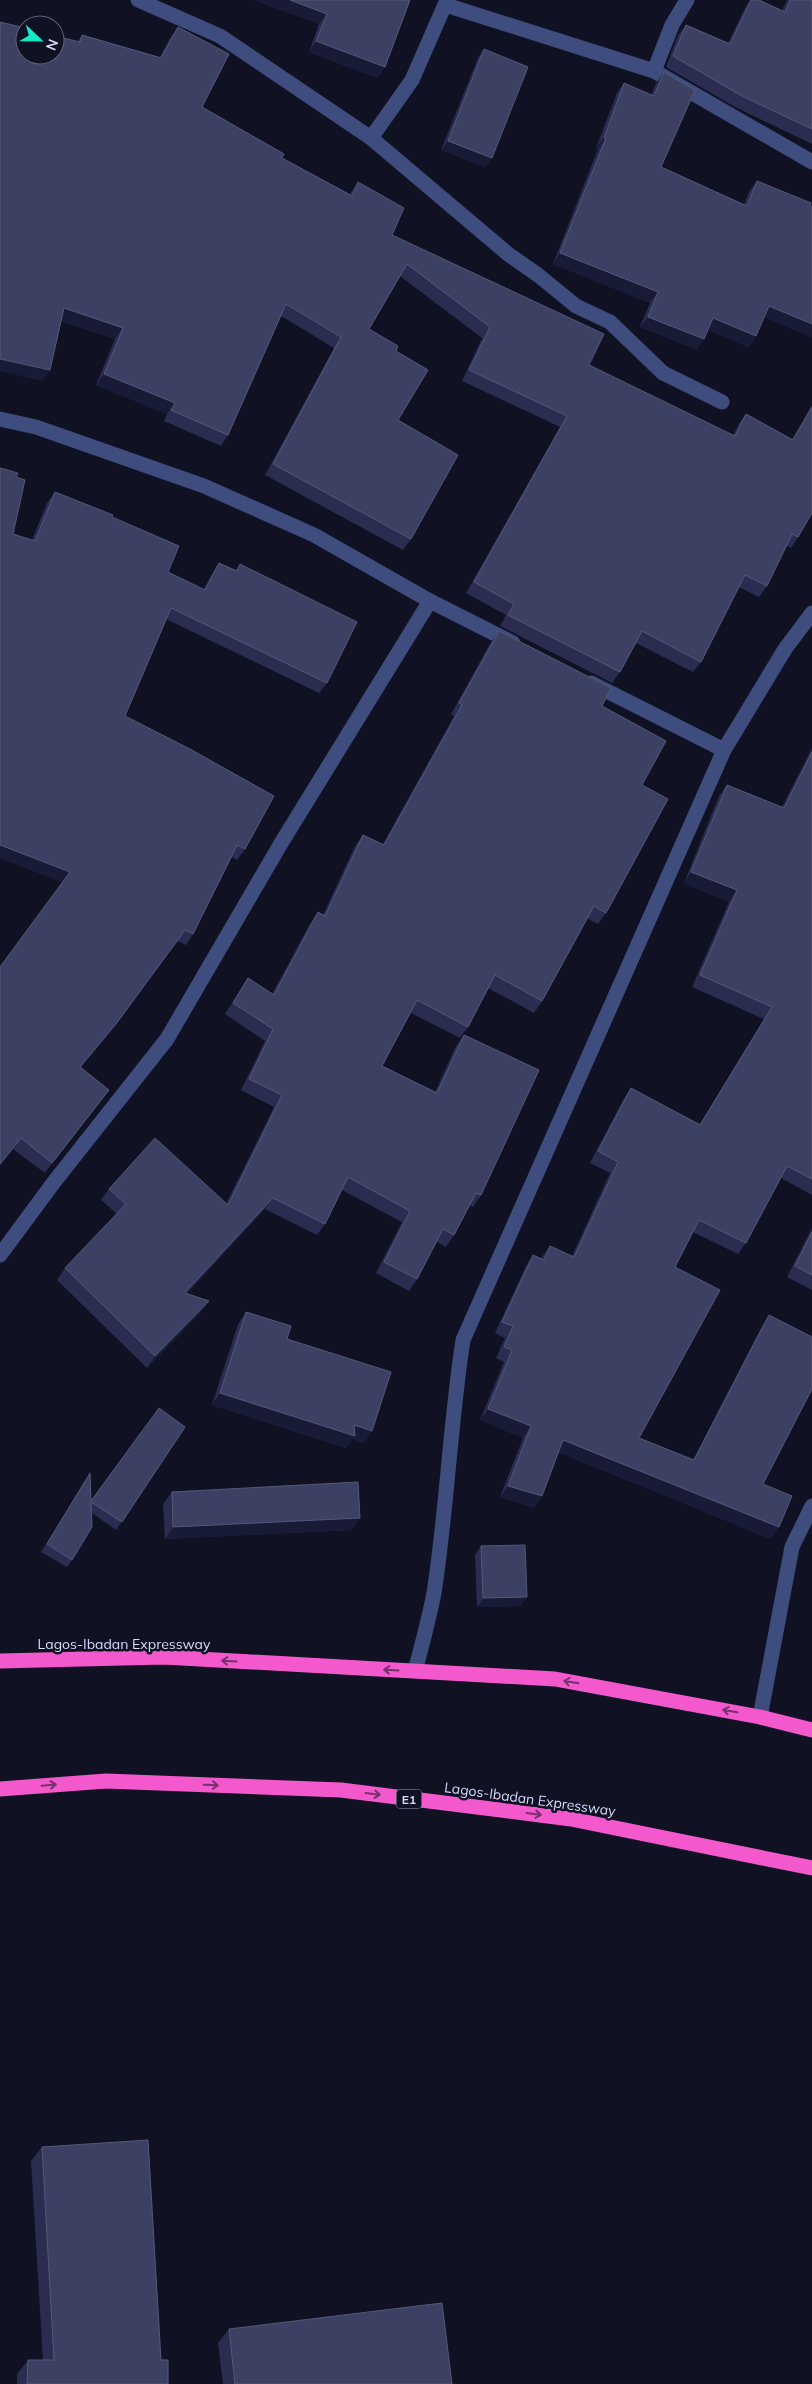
<svg xmlns="http://www.w3.org/2000/svg" width="812" height="2384" viewBox="0 0 812 2384" font-family="Mulish,sans-serif">
<style>
.lines{fill:none;stroke-linecap:round;stroke-linejoin:round}
.minor{stroke:#3e4d7e;stroke-width:15}
.highway{stroke:#f359cc;stroke-width:15}
.wall{fill:#2a2d4f}
.shaded-wall{fill:#181a36}
.building{fill:#3c4062;stroke:#54587a}
.oneway{stroke:#76326f}
.labels{text-anchor:middle;dominant-baseline:central;stroke-width:5;stroke-linejoin:round;paint-order:stroke}
.shield{fill:#101223;stroke:#9a9fbb;stroke-width:1}
.shield-label{font-size:12px;font-weight:bold;fill:#d5dbfc}
.street-label{font-size:14px;fill:#d5dbfc;stroke:#101223}
</style>
<rect width="100%" height="100%" fill="#101223"/>
<g class="lines">
<g class="minor">
<polyline points="138,0 220,36 371,138 508,254 538,275 576,306 610,322 663,373 722,402"/>
<polyline points="446,5 654,71 812,162"/>
<polyline points="654,71 672,25 687,0"/>
<polyline points="371,138 412,80 447,0"/>
<polyline points="0,419 36,427 204,486 314,535 430,601 513,643"/>
<polyline points="591,683 724,750"/>
<polyline points="0,1255 54,1182 167,1039 280,845 430,601"/>
<path d="M415,1671C422,1645 429,1619 434,1593C447,1509 450,1424 463,1340L724,750L785,649L812,613"/>
<polyline points="760,1717 792,1547 812,1506"/>
</g>
<g class="highway">
<polyline points="0,1661 164,1657 555,1679 760,1717 812,1730"/>
<polyline points="0,1789 106,1781 341,1790 571,1819 812,1868"/>
</g>
</g>
<g class="wall">
<polygon points="254,0 410,0 385,67 377,78 309,52 319,24"/>
<polygon points="750,0 759,0 782,11 787,0 812,0 812,144 735,107 666,67 678,35 686,25 728,43 745,8"/>
<polygon points="178,27 202,107 282,158 350,194 358,182 392,235 589,365 733,436 738,425 746,414 792,439 812,405 812,513 798,537 791,548 787,546 767,586 759,597 739,587 701,662 693,672 636,643 620,672 612,683 500,626 506,615 466,593 560,427 462,381 482,338 400,276 369,329 396,351 398,420 411,539 403,550 265,475 334,348 281,316 228,435 221,446 164,421 167,414 96,385 115,339 61,321 50,370 42,381 78,41 82,35 160,57 170,38"/>
<polygon points="484,49 486,167 441,150 478,58"/>
<polygon points="664,72 661,167 744,205 749,192 757,181 810,206 756,336 748,347 708,330 697,350 640,327 650,303 553,264 598,149 596,148 617,93 624,83 651,95 656,83"/>
<polygon points="0,468 16,477 13,534 32,540 47,503 55,492 112,517 168,572 203,590 212,574 219,563 236,570 240,564 327,683 319,693 166,619 125,716 245,849 237,860 232,857 193,934 186,945 178,941 108,1034 81,1067 109,1090 45,1173 13,1149 0,1166 0,967 62,883"/>
<polygon points="499,631 602,706 642,785 606,913 598,924 587,918 542,1001 534,1013 488,988 468,1027 460,1038 411,1013 382,1066 435,1092 456,1046 464,1035 481,1195 473,1207 470,1205 454,1235 446,1247 437,1242 417,1279 409,1291 376,1273 402,1222 342,1190 325,1224 317,1235 265,1209 187,1294 201,1312 147,1368 57,1280 65,1268 117,1214 101,1200 109,1189 226,1204 274,1107 241,1090 265,1041 225,1014 248,978 272,994 310,924 318,912 323,915 355,846 363,835 383,844 454,716 451,714 491,642"/>
<polygon points="812,748 812,1195 781,1178 746,1243 738,1254 693,1232 675,1267 639,1438 693,1460 762,1326 769,1315 763,1484 771,1539 558,1452 534,1508 500,1497 523,1438 480,1420 504,1362 496,1358 505,1338 495,1333 526,1266 533,1255 541,1258 550,1246 572,1256 610,1173 590,1163 623,1100 631,1088 700,1124 764,1019 692,987 729,902 684,883 719,796 727,785 782,807"/>
<polygon points="812,1228 812,1290 787,1277"/>
<polygon points="246,1312 287,1339 372,1431 363,1443 353,1439 346,1448 212,1405 238,1324"/>
<polygon points="185,1427 116,1530 92,1513 72,1560 67,1567 41,1552 90,1473 91,1501"/>
<polygon points="172,1492 360,1518 351,1530 165,1539 163,1504"/>
<polygon points="481,1546 527,1597 520,1606 477,1607 475,1555"/>
<polygon points="42,2147 161,2360 168,2384 17,2384 17,2374 28,2360 43,2360 31,2161"/>
<polygon points="229,2329 452,2384 223,2384 218,2343"/>
</g>
<g class="shaded-wall">
<polygon points="254,0 290,0 327,14 319,24"/>
<polygon points="316,41 385,67 377,78 309,52"/>
<polygon points="604,138 606,138 598,149 596,148"/>
<polygon points="448,141 492,158 486,167 441,150"/>
<polygon points="560,253 658,292 650,303 553,264"/>
<polygon points="769,306 812,324 812,338 761,316"/>
<polygon points="64,308 123,328 115,339 56,319"/>
<polygon points="648,317 704,339 697,350 640,327"/>
<polygon points="713,318 756,336 748,347 705,329"/>
<polygon points="0,359 50,370 42,381 0,371"/>
<polygon points="104,374 175,403 167,414 96,385"/>
<polygon points="0,845 70,872 63,883 0,858"/>
<polygon points="691,872 737,890 729,902 684,883"/>
<polygon points="178,941 108,1034 73,1077 80,1067"/>
<polygon points="109,1090 101,1101 45,1173 52,1163"/>
<polygon points="21,1138 13,1149 0,1166 0,1164"/>
<polygon points="273,1198 265,1209 177,1305 185,1293"/>
<polygon points="209,1301 201,1312 147,1368 155,1356"/>
<polygon points="220,1393 354,1425 372,1431 363,1443 353,1439 346,1448 212,1405"/>
<polygon points="488,1409 531,1426 523,1438 480,1420"/>
<polygon points="563,1440 779,1527 771,1539 555,1451"/>
<polygon points="508,1486 542,1496 534,1508 500,1497"/>
<polygon points="360,1518 351,1530 165,1539 173,1527"/>
<polygon points="527,1597 520,1606 477,1607 483,1598"/>
</g>
<g class="building">
<polygon points="290,0 410,0 385,67 316,41 327,14"/>
<polygon points="751,0 759,0 785,12 790,0 812,0 812,129 742,96 673,56 686,25 730,44"/>
<polygon points="0,22 25,28 25,55 55,55 55,36 80,42 82,35 161,58 178,27 229,54 202,107 284,154 282,158 352,196 358,182 404,208 392,235 604,334 589,365 735,436 746,414 793,440 812,407 812,513 798,537 792,534 767,586 745,575 701,662 642,631 620,672 508,615 514,604 474,582 567,416 469,370 490,327 407,264 369,329 398,346 396,351 428,370 398,420 458,455 411,539 273,464 341,337 286,304 228,435 171,410 175,403 104,374 123,328 64,308 50,370 0,359"/>
<polygon points="484,49 528,67 492,158 448,141"/>
<polygon points="664,72 695,90 661,167 747,206 757,181 811,203 810,206 812,207 812,324 769,306 756,336 713,318 704,339 648,317 658,292 560,253 606,138 604,138 624,83 654,96"/>
<polygon points="0,468 18,473 16,477 25,480 13,534 35,541 55,492 113,515 112,517 179,546 168,572 205,590 219,563 237,571 240,564 357,622 327,683 171,608 125,716 190,749 274,796 245,849 237,845 193,934 185,930 116,1024 80,1067 109,1090 52,1163 21,1138 0,1164 0,967 70,872 0,845"/>
<polygon points="499,631 611,688 602,706 666,741 642,785 668,799 606,913 594,906 542,1001 495,975 468,1027 417,1000 382,1066 437,1093 464,1035 539,1070 481,1195 476,1193 454,1235 443,1229 417,1279 384,1262 410,1211 348,1177 325,1224 273,1198 185,1293 209,1301 155,1356 65,1268 126,1204 109,1189 155,1138 228,1205 282,1095 249,1079 273,1029 233,1003 248,978 274,995 318,912 325,916 363,835 384,845 462,705 459,703"/>
<polygon points="812,752 812,1179 787,1166 746,1243 699,1220 675,1267 720,1290 639,1438 694,1460 769,1315 812,1337 812,1389 763,1484 792,1496 779,1527 563,1440 542,1496 508,1486 531,1426 488,1409 512,1350 504,1347 513,1326 502,1322 533,1255 544,1260 550,1246 574,1257 618,1162 598,1151 631,1088 700,1125 772,1007 700,975 737,890 691,872 727,785 784,808"/>
<polygon points="812,1232 812,1275 795,1266"/>
<polygon points="246,1312 291,1326 287,1339 391,1372 372,1431 354,1425 355,1436 220,1393"/>
<polygon points="159,1408 185,1427 122,1522 91,1502 92,1527 72,1560 47,1544 90,1473 91,1501"/>
<polygon points="358,1482 360,1518 173,1527 172,1492"/>
<polygon points="525,1545 527,1597 483,1598 481,1546"/>
<polygon points="148,2140 161,2360 168,2360 168,2384 27,2384 28,2360 54,2360 42,2147"/>
<polygon points="442,2303 452,2384 235,2384 229,2329"/>
</g>
<defs><path id="oneway-shaft" d="M-6 0H5M1.5-3L5.5 0L1.5 3" fill="none" stroke-width="1.6" stroke-linecap="round" stroke-linejoin="round" transform="scale(1.25)"/></defs>
<g class="oneway">
<use href="#oneway-shaft" transform="translate(229 1661) rotate(-177)"/>
<use href="#oneway-shaft" transform="translate(391 1670) rotate(-177)"/>
<use href="#oneway-shaft" transform="translate(571 1682) rotate(-170)"/>
<use href="#oneway-shaft" transform="translate(730 1711) rotate(-170)"/>
<use href="#oneway-shaft" transform="translate(49 1785) rotate(-5)"/>
<use href="#oneway-shaft" transform="translate(211 1785) rotate(2)"/>
<use href="#oneway-shaft" transform="translate(373 1794) rotate(7)"/>
<use href="#oneway-shaft" transform="translate(534 1814) rotate(7)"/>
</g>
<g class="labels">
<rect class="shield" x="396.5" y="1789.5" width="25" height="19" rx="4"/>
<g class="shield-label">
<text x="409" y="1799">E1</text>
</g>
<g class="street-label">
<text x="124" y="1644">Lagos-Ibadan Expressway</text>
<text transform="translate(530 1799) rotate(8)">Lagos-Ibadan Expressway</text>
</g>
</g>
<g transform="translate(40 40) rotate(112)"><circle r="24" fill="#101223" stroke="#5f627a"/>
<path d="M0-4L9 19L0 12L-9 19Z" fill="#12ebc6"/>
<text y="-8" font-size="14" font-weight="bold" text-anchor="middle" fill="#d5dbfc">N</text>
</g>
</svg>
